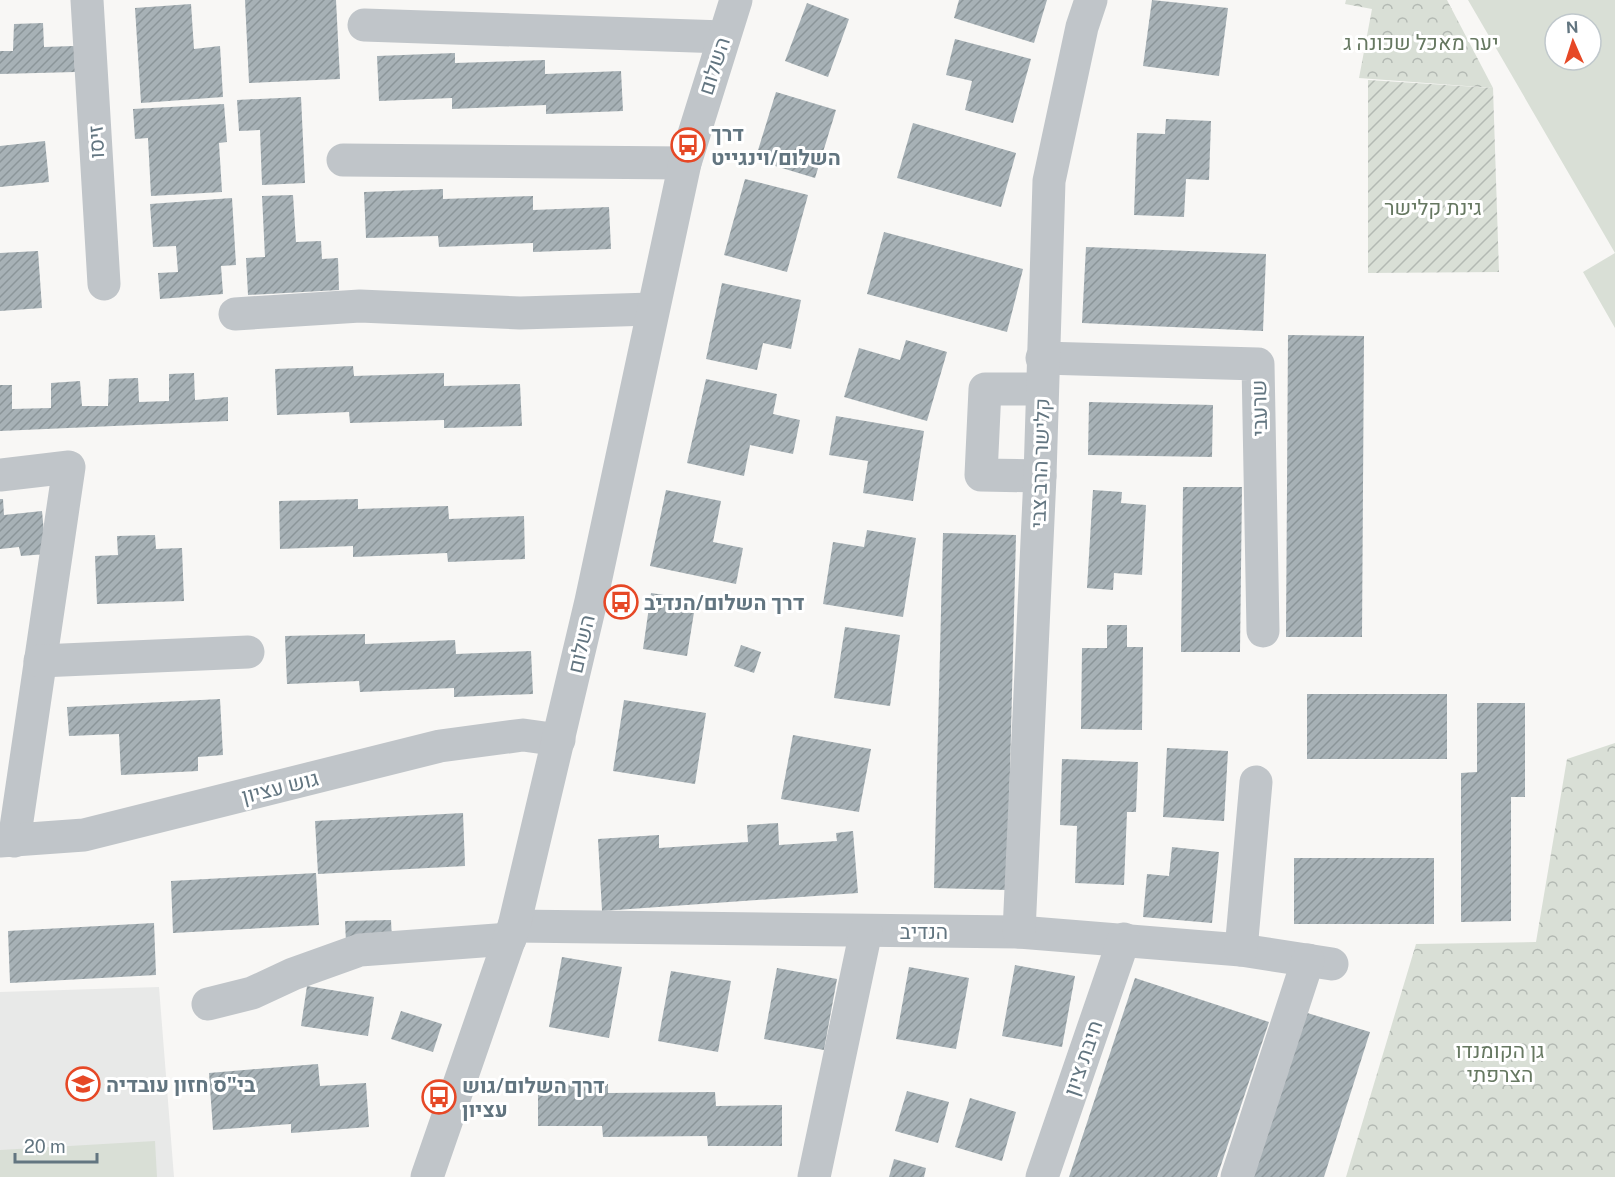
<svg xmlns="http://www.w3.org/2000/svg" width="1615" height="1177" viewBox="0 0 1615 1177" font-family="'Public Sans',Heebo,sans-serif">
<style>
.built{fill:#e8e9e8}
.forest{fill:url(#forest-crowns)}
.garden{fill:url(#garden-furrows)}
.pitch{fill:#d9dfd6;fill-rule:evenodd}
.building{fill:url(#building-hatch)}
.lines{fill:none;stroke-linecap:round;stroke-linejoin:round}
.minor{stroke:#c0c5c9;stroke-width:33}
.labels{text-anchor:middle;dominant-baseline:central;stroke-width:6;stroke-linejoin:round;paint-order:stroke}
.park-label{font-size:21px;fill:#667861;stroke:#fff}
.street-label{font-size:21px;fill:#627580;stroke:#fff}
.poi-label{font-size:21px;font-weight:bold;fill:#627580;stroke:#fff;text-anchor:start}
</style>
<defs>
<pattern id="forest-crowns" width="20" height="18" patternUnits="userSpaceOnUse" patternTransform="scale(1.5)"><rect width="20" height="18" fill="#d9dfd6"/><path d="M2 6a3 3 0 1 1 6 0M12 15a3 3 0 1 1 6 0" fill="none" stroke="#b3b9b3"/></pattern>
<pattern id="garden-furrows" width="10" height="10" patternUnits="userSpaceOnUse" patternTransform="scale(1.5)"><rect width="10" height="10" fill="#d9dfd6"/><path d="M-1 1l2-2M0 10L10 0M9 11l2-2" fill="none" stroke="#b3b9b3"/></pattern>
<pattern id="building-hatch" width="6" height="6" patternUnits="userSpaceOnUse" patternTransform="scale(1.5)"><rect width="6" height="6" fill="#a7b1b6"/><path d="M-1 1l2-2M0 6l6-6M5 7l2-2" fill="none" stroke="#8b9599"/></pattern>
</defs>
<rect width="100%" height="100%" fill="#f8f7f5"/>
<polygon class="built" points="159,987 174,1177 0,1177 0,992"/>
<g class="forest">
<polygon points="1346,0 1447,0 1493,88 1359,78 1372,9 1345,4"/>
<polygon points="1615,743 1615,1177 1346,1177 1416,944 1536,942 1567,759"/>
</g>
<polygon class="garden" points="1368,80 1493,88 1499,272 1368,273"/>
<g class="pitch">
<path d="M1468,0H1615V328L1583,272L1615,253ZM1555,24H1591V60H1555Z"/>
<polygon points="155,1141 157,1177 0,1177 0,1150"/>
</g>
<g class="building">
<polygon points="245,0 336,0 340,79 249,83"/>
<polygon points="959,0 1047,0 1034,43 954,18"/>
<polygon points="1152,0 1228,8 1219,76 1143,66"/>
<polygon points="807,3 849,19 828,77 785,61"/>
<polygon points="191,4 194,49 220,46 223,97 141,103 135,8"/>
<polygon points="43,23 44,47 74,46 75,72 0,74 0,51 13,51 14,24"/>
<polygon points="955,39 1031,59 1013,123 965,110 972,81 946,75"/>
<polygon points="455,53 455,63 545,60 545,74 621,71 623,111 546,114 546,105 452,109 452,98 379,101 377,56"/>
<polygon points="776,92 836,110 815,178 755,160"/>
<polygon points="301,97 305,183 262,185 260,130 239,131 237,100"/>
<polygon points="224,104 227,142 219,143 222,192 151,196 148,138 135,139 133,109"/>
<polygon points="1166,119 1211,121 1209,180 1186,179 1184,217 1134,215 1137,133 1165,134"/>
<polygon points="913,123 1016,153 1001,207 897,178"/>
<polygon points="45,141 49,182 0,187 0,146"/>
<polygon points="745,179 808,195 787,272 724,255"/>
<polygon points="443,189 443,199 533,196 533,210 609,207 611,249 533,252 533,243 439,247 438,236 366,238 364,192"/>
<polygon points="293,195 296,242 321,241 322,259 338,258 339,290 248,295 246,258 265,257 262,196"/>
<polygon points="232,198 236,265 221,266 223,294 160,299 158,273 178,272 176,246 153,247 150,204"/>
<polygon points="884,232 1023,269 1007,332 867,294"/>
<polygon points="1086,247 1266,254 1263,331 1082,323"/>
<polygon points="38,251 42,308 0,311 0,253"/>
<polygon points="722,283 801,300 791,349 763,343 757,370 706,359"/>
<polygon points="1288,335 1364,336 1362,637 1286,637"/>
<polygon points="906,340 947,352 927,421 844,397 859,348 900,360"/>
<polygon points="353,366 354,376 444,373 444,386 520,384 522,426 444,428 444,420 350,423 349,412 277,415 275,369"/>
<polygon points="194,373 195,400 228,397 228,421 0,431 0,385 12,385 12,409 51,408 51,383 80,381 82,406 108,406 109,379 138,378 139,402 169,401 169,374"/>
<polygon points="706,379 777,394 773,414 800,420 793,454 750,445 744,476 687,463"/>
<polygon points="1089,402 1213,405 1212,457 1088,455"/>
<polygon points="836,416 924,431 913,501 863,493 868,461 829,455"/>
<polygon points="1183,487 1242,487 1240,652 1181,652"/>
<polygon points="666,490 721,501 713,542 743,548 736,584 650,566"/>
<polygon points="1093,490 1122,492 1121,503 1146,505 1142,575 1114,573 1113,590 1087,588"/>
<polygon points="0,499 3,499 4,515 42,511 46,554 21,556 19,547 0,549"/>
<polygon points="358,499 358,509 448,506 449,519 524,516 525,559 448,562 447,553 353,557 353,546 280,549 279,501"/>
<polygon points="867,530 916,538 903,617 823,604 833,542 864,547"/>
<polygon points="943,533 1016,535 1007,890 934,888"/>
<polygon points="155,535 156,549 182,548 184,601 97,604 95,556 118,555 117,536"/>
<polygon points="651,593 696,600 687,656 643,649"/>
<polygon points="1107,625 1127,625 1127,647 1143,647 1142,730 1081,729 1082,648 1107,648"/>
<polygon points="845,627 900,635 890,706 834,698"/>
<polygon points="365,634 365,644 455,640 456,654 531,651 533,694 454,697 454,688 360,692 359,681 287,684 285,636"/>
<polygon points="741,645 761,652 754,673 734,666"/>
<rect x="1307" y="694" width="140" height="65"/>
<polygon points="220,699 223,755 198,757 198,771 121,775 119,734 69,736 67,707"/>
<polygon points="624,700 706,713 695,784 613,771"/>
<polygon points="1477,703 1525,703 1525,797 1511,797 1511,921 1461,922 1461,773 1477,772"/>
<polygon points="793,735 871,749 859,812 781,799"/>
<polygon points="1167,748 1228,751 1224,821 1163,817"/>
<polygon points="1062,759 1138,762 1136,812 1127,812 1124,885 1075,883 1077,826 1060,825"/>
<polygon points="463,813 465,866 318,874 315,821"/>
<polygon points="778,823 779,845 837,841 836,833 853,831 858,893 602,911 598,839 659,835 659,848 748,842 747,825"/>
<polygon points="1172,847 1219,852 1212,923 1143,917 1147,874 1169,876"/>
<rect x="1294" y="858" width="140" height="66"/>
<polygon points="316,873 319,925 173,933 171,881"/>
<polygon points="391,920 392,940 346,942 345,921"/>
<polygon points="154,923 156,975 10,983 8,931"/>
<polygon points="562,957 622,967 609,1038 549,1027"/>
<polygon points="1015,965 1075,976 1062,1047 1002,1036"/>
<polygon points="909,967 969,978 956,1049 896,1039"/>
<polygon points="777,968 837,979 824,1050 764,1039"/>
<polygon points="671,971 731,981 718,1052 658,1041"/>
<polygon points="1135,978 1269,1022 1217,1177 1069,1177"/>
<polygon points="307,986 374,997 368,1036 301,1026"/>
<polygon points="401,1011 442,1024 433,1052 391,1039"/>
<polygon points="1304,1012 1370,1032 1324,1177 1252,1177"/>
<polygon points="318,1064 320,1086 366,1083 369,1127 291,1133 291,1124 213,1130 209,1073"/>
<polygon points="608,1084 608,1093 715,1092 716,1106 782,1105 782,1146 708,1146 707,1136 603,1137 602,1126 538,1126 538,1085"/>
<polygon points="907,1091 949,1102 938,1143 895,1131"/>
<polygon points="970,1098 1016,1112 1002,1161 955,1147"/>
<polygon points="894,1159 926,1168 924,1177 889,1177"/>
</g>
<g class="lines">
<g class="minor">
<polyline points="87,0 104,284"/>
<polyline points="364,25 724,37"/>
<polyline points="343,160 685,163"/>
<polyline points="235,314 360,306 520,313 652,309"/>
<polyline points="1042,358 1258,364 1263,631"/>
<polyline points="0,475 69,467 14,841"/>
<polyline points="1040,476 981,475 985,389 1042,389"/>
<polyline points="40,661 248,652"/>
<polyline points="0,841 84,835 440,746 523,735 559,740"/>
<polyline points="514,926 1019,932 1241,950 1332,964"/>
<polyline points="1019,932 1040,476 1049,181 1082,27 1091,0"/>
<polyline points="1241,950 1256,782"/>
<polyline points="208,1004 252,993 293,974 360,950 510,939"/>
<polyline points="427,1177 514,926 591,601 685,163 736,0"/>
<polyline points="814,1177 866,931"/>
<polyline points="1042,1177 1124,939"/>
<polyline points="1237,1177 1308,960"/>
</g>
</g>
<defs>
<symbol id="bus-ring" viewBox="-11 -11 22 22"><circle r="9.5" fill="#fff" stroke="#e64826" stroke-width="1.5"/><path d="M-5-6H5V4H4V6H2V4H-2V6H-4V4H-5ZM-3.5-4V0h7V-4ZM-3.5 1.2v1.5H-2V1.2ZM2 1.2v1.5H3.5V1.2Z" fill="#e64826"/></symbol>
<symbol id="school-ring" viewBox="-11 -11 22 22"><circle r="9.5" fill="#fff" stroke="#e64826" stroke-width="1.5"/><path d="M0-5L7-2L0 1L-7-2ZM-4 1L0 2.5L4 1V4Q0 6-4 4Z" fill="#e64826"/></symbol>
</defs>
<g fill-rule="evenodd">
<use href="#bus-ring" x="669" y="126" width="38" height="38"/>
<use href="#bus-ring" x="602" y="583" width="38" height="38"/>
<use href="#school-ring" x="64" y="1065" width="38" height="38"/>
<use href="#bus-ring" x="420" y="1078" width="38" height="38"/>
</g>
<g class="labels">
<g class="park-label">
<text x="1421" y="42">יער מאכל שכונה ג</text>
<text x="1433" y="207">גינת קלישר</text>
<text x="1500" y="1050">גן הקומנדו<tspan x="1500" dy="24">הצרפתי</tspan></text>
</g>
<g class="street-label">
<text transform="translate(714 66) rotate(-72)">השלום</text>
<text transform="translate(96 142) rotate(-93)">זיסו</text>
<text transform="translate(1259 408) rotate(-91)">שרעבי</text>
<text transform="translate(1040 463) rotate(-88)">קלישר הרב צבי</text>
<text transform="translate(581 644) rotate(-77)">השלום</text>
<text transform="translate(280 787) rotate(-14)">גוש עציון</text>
<text x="924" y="931">הנדיב</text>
<text transform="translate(1083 1058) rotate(-71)">חיבת ציון</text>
</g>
<g class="poi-label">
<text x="711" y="133">דרך<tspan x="711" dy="24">השלום/וינגייט</tspan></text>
<text x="644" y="602">דרך השלום/הנדיב</text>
<text x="106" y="1084">בי"ס חזון עובדיה</text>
<text x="462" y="1085">דרך השלום/גוש<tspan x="462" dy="24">עציון</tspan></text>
</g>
</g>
<g transform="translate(1573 42) rotate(357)"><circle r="28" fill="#ffffff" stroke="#c0c8cc" stroke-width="1.5"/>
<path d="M0-4.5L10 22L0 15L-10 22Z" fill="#e64826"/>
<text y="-9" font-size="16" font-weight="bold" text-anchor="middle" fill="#627580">N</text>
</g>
<path d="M15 1153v9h82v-9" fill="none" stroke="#627580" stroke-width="3"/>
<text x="24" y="1153" font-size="18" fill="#627580" stroke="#ffffff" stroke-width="4.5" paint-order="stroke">20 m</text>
</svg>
